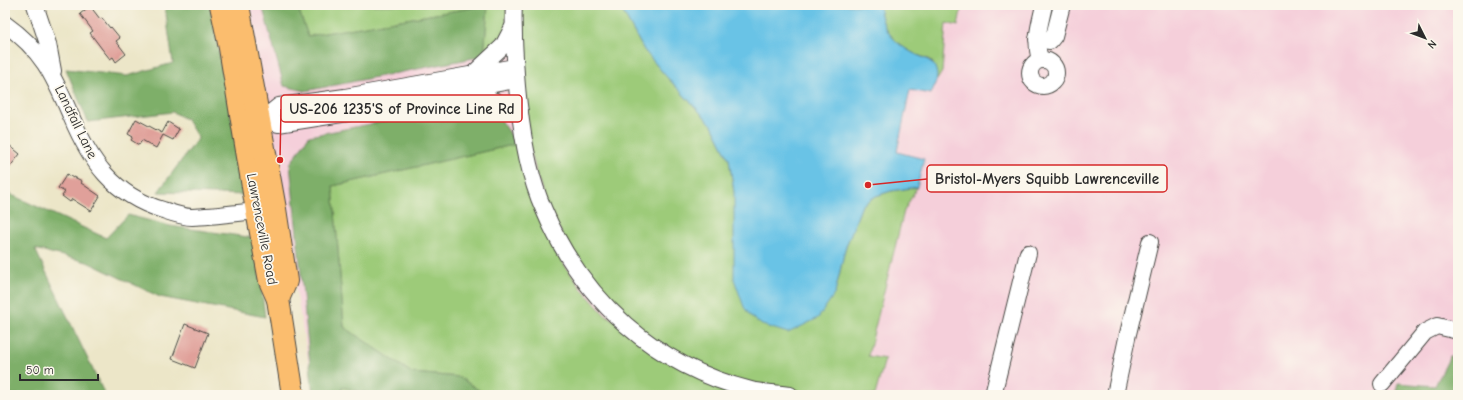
<svg xmlns="http://www.w3.org/2000/svg" width="1463" height="400" viewBox="0 0 1463 400" font-family="'Comic Neue',sans-serif">
<style>
.built{fill:#f5cfda}
.green{fill:#9dcb79;stroke:#647b52}
.forest{fill:#7eaf69;stroke:#546d4a}
.water{fill:#69c3e6;stroke:#4a7788}
.building{fill:#e0a09a}
.lines{fill:none;stroke-linecap:round;stroke-linejoin:round}
.minor-casing{stroke:#484743;stroke-width:18}
.highway-casing{stroke:#484743;stroke-width:24}
.minor{stroke:#fff;stroke-width:16}
.highway{stroke:#fbbd6e;stroke-width:22}
.labels{text-anchor:middle;dominant-baseline:central;stroke-width:3.5;stroke-linejoin:round;paint-order:stroke}
.street-label{font-size:14px;fill:#2b2b2b;stroke:#fbf7ec}
.leader{fill:none;stroke:#d62828;stroke-width:1.5}
.callout-dot{fill:#d62828;stroke:#fbf7ec;stroke-width:1.5}
.callout{fill:#fbf7ec;stroke:#d62828;stroke-width:1.5}
.callout-label{font-size:15px;text-anchor:middle;font-weight:bold;fill:#2b2b2b}
</style>
<rect width="100%" height="100%" fill="#fbf7ec"/>
<filter id="ink" filterUnits="userSpaceOnUse"><feTurbulence type="fractalNoise" baseFrequency=".025" numOctaves="2"/><feDisplacementMap in="SourceGraphic" scale="8" xChannelSelector="R" yChannelSelector="G"/><feConvolveMatrix kernelMatrix="1 2 1 2 8 2 1 2 1" color-interpolation-filters="sRGB"/></filter>
<filter id="wash" filterUnits="userSpaceOnUse"><feTurbulence type="fractalNoise" baseFrequency=".012" numOctaves="4" result="noise"/><feDisplacementMap in="SourceGraphic" scale="16" xChannelSelector="R" yChannelSelector="G"/><feGaussianBlur stdDeviation="0.9" result="paint"/><feColorMatrix in="noise" values="0 0 0 0 0 0 0 0 0 0 0 0 0 0 0 0 0 1.4 0 .05"/><feComposite in="paint" operator="in"/></filter>
<g filter="url(#wash)">
<rect width="100%" height="100%" fill="#ece6c8"/>
<polygon class="built" points="247,5 1458,5 1458,395 486,395 459,377 309,365"/>
<g class="green">
<polygon points="297,5 507,5 507,26 497,49 484,56 488,5 308,36"/>
<polygon points="518,5 619,5 644,50 665,75 712,125 729,159 734,192 835,293 845,249 862,205 876,196 891,191 917,187 904,211 868,356 885,359 875,395 813,394 752,386 707,372 651,339 589,281 547,208 528,142"/>
<path d="M880,5H962L958,26L946,23L942,72L937,80C936,73 936,65 930,60C925,57 918,56 913,53C894,43 880,27 880,5Z"/>
<polygon points="517,144 537,212 561,260 581,288 604,314 745,395 486,395 459,377 412,373 344,327 333,186"/>
<polygon points="342,387 375,395 342,395"/>
</g>
<g class="forest">
<polygon points="162,5 210,5 246,195 158,192 198,138 187,120 173,112 88,122 66,69 127,76 173,63 165,7"/>
<polygon points="262,5 297,5 308,36 488,5 484,56 305,91 284,86"/>
<polygon points="474,106 494,109 517,144 333,186 344,327 412,373 459,377 486,395 375,395 342,387 342,395 313,395 290,164 309,136 406,117 417,121"/>
<polygon points="5,192 106,238 128,215 170,226 255,238 265,317 160,297 87,262 35,249 105,395 5,395 5,386 8,382 5,379"/>
<polygon points="1450,356 1458,356 1458,395 1395,395 1398,383 1435,386"/>
</g>
<path class="water" d="M619,5H880C880,27 894,43 913,53C922,58 933,59 936,70C939,79 934,86 931,94L910,90L898,146L897,152L924,159L917,187L891,191L876,196L862,205L845,249L835,293L818,318L788,333L762,325L751,317L744,307L734,279V192L729,159L712,125L665,75L644,50Z"/>
<g id="blocks">
<g class="building">
<polygon points="90,6 100,19 102,18 110,28 111,27 120,38 116,41 126,54 116,62 113,57 110,59 102,49 90,33 93,31 80,14"/>
<polygon points="136,119 162,133 168,122 179,129 173,140 163,135 156,148 142,140 139,145 131,140 133,137 128,134"/>
<polygon points="9,145 20,154 5,173 5,150"/>
<polygon points="67,174 73,178 74,177 82,181 81,183 100,196 91,211 72,199 70,202 62,196 65,192 58,188"/>
<polygon points="185,324 208,333 195,368 172,359"/>
</g>
</g>
</g>
<g filter="url(#ink)">
<use href="#blocks" fill-opacity="0" stroke="#484743" stroke-width="1"/>
<g class="lines">
<defs>
<g id="minor">
<polyline points="35,5 48,44 53,71"/>
<path d="M514,5C513,16 514,27 514,38C515,61 516,82 519,105C523,140 529,177 544,210C582,300 655,366 751,390C763,393 777,393 790,395"/>
<path d="M5,24C43,51 53,75 71,116C90,161 113,195 163,210C172,213 183,217 192,217C217,216 243,212 268,210"/>
<polyline points="1037,39 1050,41 1054,36 1062,5"/>
<circle cx="1043" cy="73" r="13"/>
<path d="M1040,60C1034,39 1040,25 1044,5"/>
<polyline points="474,73 503,46 513,27"/>
<polyline points="463,96 483,96 520,112"/>
<polyline points="263,119 278,124 348,113 357,109 515,80"/>
<polyline points="249,122 263,119 279,106 345,97 515,67"/>
<polyline points="1382,384 1425,332 1437,326 1458,331"/>
<polyline points="993,395 1028,253"/>
<polyline points="1115,395 1127,338 1150,242"/>
</g>
<g id="highway">
<polyline points="221,5 230,48 257,211 270,281 278,299 293,395"/>
<polyline points="238,5 275,209 286,281 278,299"/>
</g>
</defs>
<use href="#minor" class="minor-casing"/>
<use href="#highway" class="highway-casing"/>
<use href="#minor" class="minor"/>
<use href="#highway" class="highway"/>
</g>
</g>
<g class="labels">
<g class="street-label">
<text transform="translate(76 122) rotate(64)">Landfall Lane</text>
<text transform="translate(262 229) rotate(79)">Lawrenceville Road</text>
</g>
</g>
<path class="leader" d="M280 160L281 109M868 185L927 179"/>
<g class="callout-dot">
<circle cx="280" cy="160" r="4"/>
<circle cx="868" cy="185" r="4"/>
</g>
<g class="callout">
<rect x="281" y="95" width="241" height="27" rx="4"/>
<rect x="927" y="165" width="240" height="27" rx="4"/>
</g>
<g class="callout-label">
<text x="402" y="114">US-206 1235'S of Province Line Rd</text>
<text x="1047" y="184">Bristol-Myers Squibb Lawrenceville</text>
</g>
<rect width="1463" height="400" fill="none" stroke="#fbf7ec" stroke-width="20"/>
<g transform="translate(1425 38) rotate(132)" stroke="#fbf7ec" stroke-width="3" paint-order="stroke">
<path d="M0-3L7 15L0 10L-7 15Z" fill="#2b2b2b"/>
<text y="-6" font-size="11" font-weight="bold" text-anchor="middle" fill="#2b2b2b">N</text>
</g>
<path d="M20 374v6h78v-6" fill="none" stroke="#2b2b2b" stroke-width="2"/>
<text x="26" y="374" font-size="12" fill="#2b2b2b" stroke="#fbf7ec" stroke-width="3" paint-order="stroke">50 m</text>
</svg>
